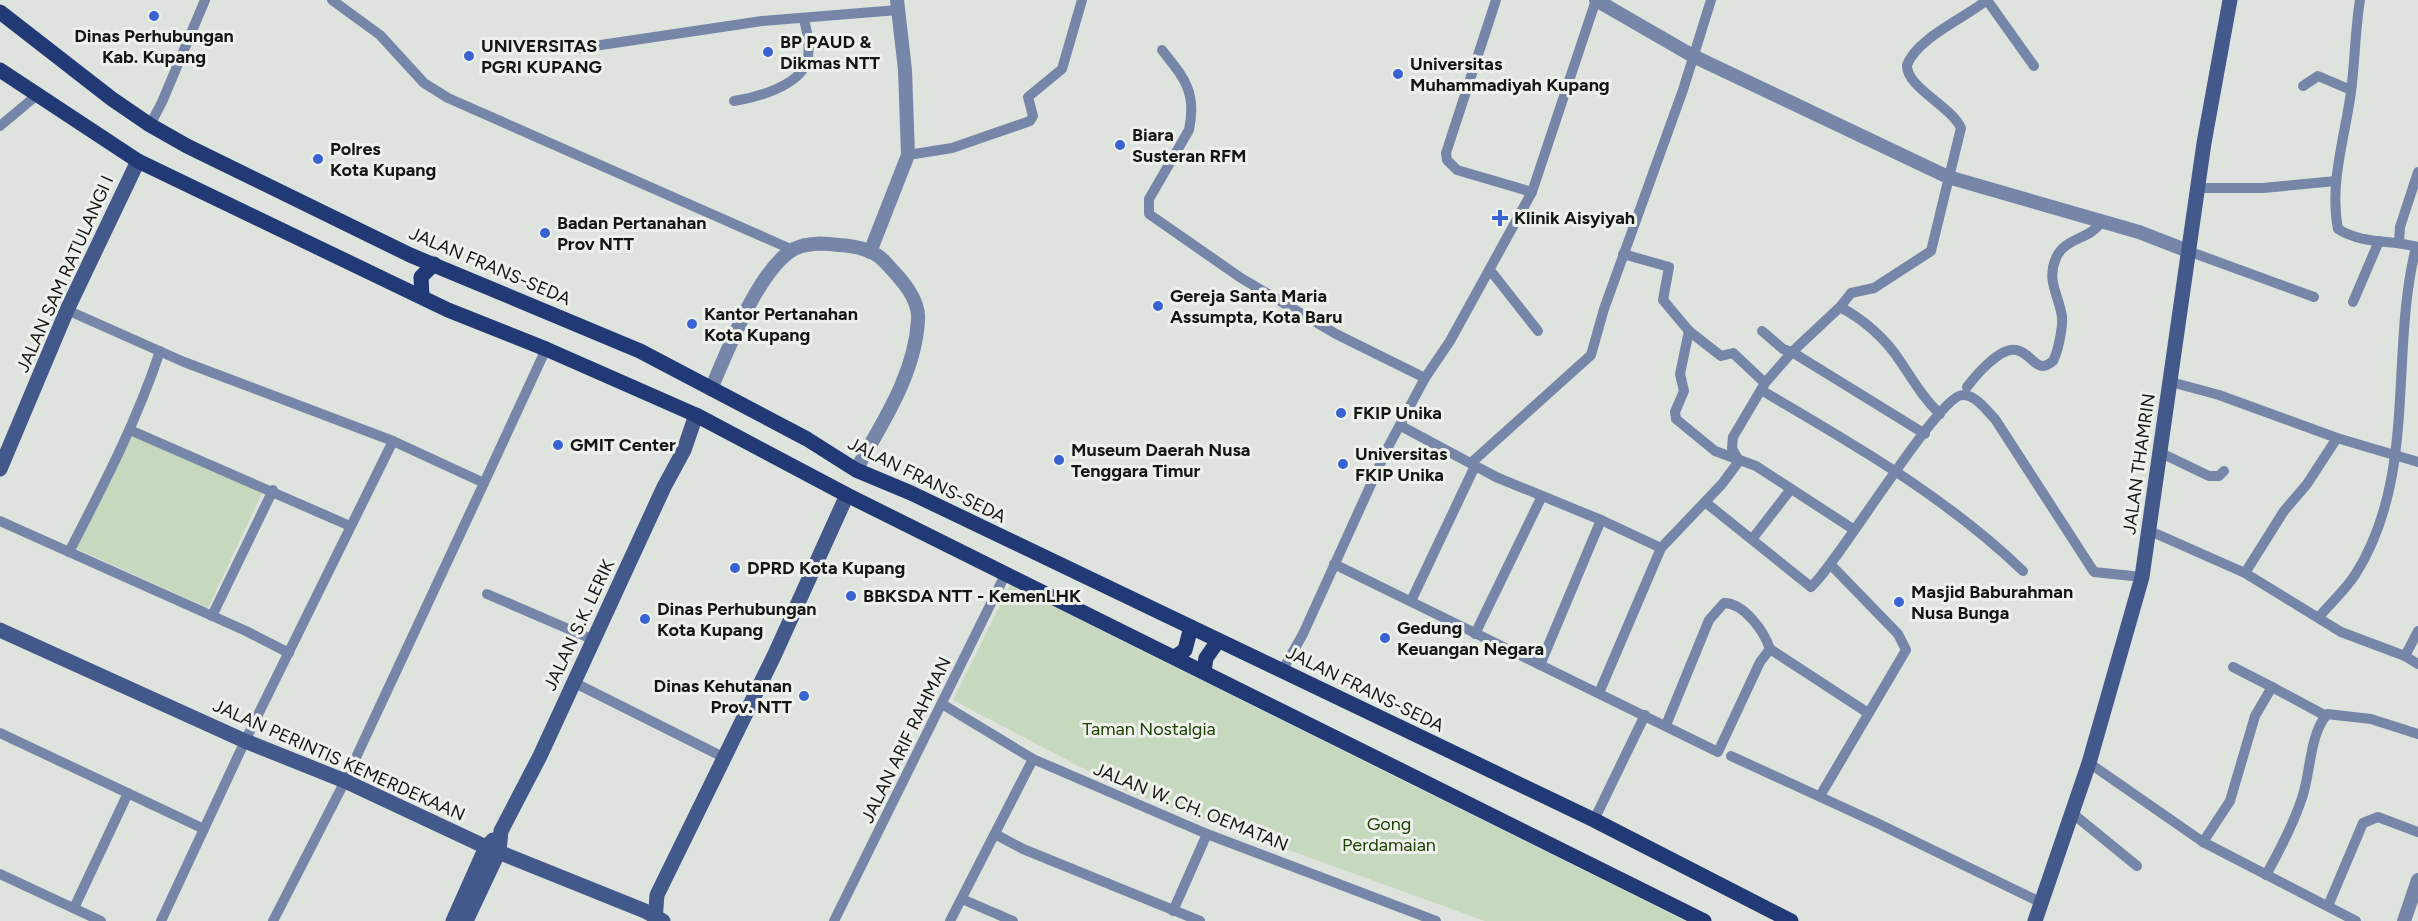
<svg xmlns="http://www.w3.org/2000/svg" width="2418" height="921" viewBox="0 0 2418 921" font-family="Figtree,sans-serif">
<style>
.green{fill:#c6d8bd}
.lines{fill:none;stroke-linecap:round;stroke-linejoin:round}
.minor{stroke:#7686a9;stroke-width:10}
.tertiary{stroke:#7686a9;stroke-width:14}
.secondary{stroke:#44598b;stroke-width:15}
.primary{stroke:#213974;stroke-width:15}
.poi-dot{fill:#3963d3;stroke:#edf0eb;stroke-width:2}
.labels{text-anchor:middle;dominant-baseline:central;stroke-width:6;stroke-linejoin:round;paint-order:stroke}
.poi-label{font-size:18px;font-weight:bold;fill:#151614;stroke:#edf0eb;text-anchor:start}
.street-label{font-size:18px;fill:#151614;stroke:#edf0eb}
.park-label{font-size:18px;fill:#1f4102;stroke:#edf0eb}
</style>
<rect width="100%" height="100%" fill="#dfe3dd"/>
<g class="green">
<polygon points="126,430 265,487 208,608 73,547"/>
<polygon points="1010,585 1661,909 1686,921 1485,921 1126,791 953,700"/>
</g>
<g class="lines">
<g class="minor">
<polyline points="332,0 380,35 424,83 448,98 793,250"/>
<polyline points="1496,0 1446,153 1447,160 1457,170 1532,192"/>
<polyline points="1987,0 2034,66"/>
<path d="M2360,0C2355,31 2355,61 2351,92C2345,137 2329,184 2338,229C2364,245 2390,239 2418,247"/>
<polyline points="574,49 762,21 898,10"/>
<path d="M1162,50C1184,78 1197,91 1189,130L1149,199V214L1241,278L1336,334L1425,378"/>
<polyline points="2303,86 2318,76 2351,90"/>
<path d="M734,101C755,98 800,86 807,61C811,48 807,32 804,19"/>
<polyline points="150,125 162,102 205,0"/>
<polyline points="0,126 37,95"/>
<polyline points="908,155 952,148 1030,121 1033,116 1028,97 1062,69 1082,0"/>
<polyline points="2199,188 2263,188 2336,181"/>
<polyline points="2399,242 2400,227 2418,172"/>
<polyline points="2188,251 2314,297"/>
<polyline points="1623,254 1669,267 1663,300 1689,331 1721,356 1733,353 1765,383"/>
<polyline points="1490,270 1538,331"/>
<polyline points="2353,302 2379,241"/>
<path d="M1840,307C1863,319 1886,339 1900,361C1913,380 1923,398 1940,414"/>
<polyline points="67,310 184,362 393,441 245,741 161,921"/>
<polyline points="1689,331 1680,374 1684,391 1675,412 1676,419 1715,451 1756,466 1853,529"/>
<polyline points="1762,331 1783,349 1792,352 1925,434"/>
<polyline points="2171,382 2219,395 2337,438 2418,462"/>
<path d="M1967,387C1976,375 2000,347 2016,350C2032,352 2036,376 2053,361C2058,352 2063,327 2062,317C2059,295 2046,281 2056,258C2065,237 2090,240 2101,222"/>
<path d="M1761,390C1853,444 1945,496 2023,571"/>
<polyline points="1401,426 1496,477 1601,520 1661,548"/>
<polyline points="130,430 350,526"/>
<polyline points="2161,453 2209,476 2219,476 2224,471"/>
<path d="M1739,461L1732,448L1733,437L1765,383L1792,352L1840,307L1851,293L1874,288L1931,251L1961,128C1951,106 1906,87 1907,65C1917,38 1965,18 1987,0"/>
<polyline points="1471,463 1591,355 1604,309 1683,90 1711,0"/>
<polyline points="484,483 546,349"/>
<path d="M1705,502L1811,587C1838,563 1939,394 1963,395C1976,395 1987,411 1995,419L2094,572L2142,577"/>
<polyline points="0,521 246,631 289,653"/>
<polyline points="2150,531 2245,573 2341,632 2405,656 2418,631"/>
<polyline points="1753,538 1791,489"/>
<path d="M69,552C103,486 137,421 160,351"/>
<polyline points="1334,564 1718,752 1760,662 1770,649"/>
<polyline points="2245,573 2284,511 2307,484 2337,438"/>
<polyline points="487,594 594,640"/>
<polyline points="1411,601 1475,466"/>
<polyline points="212,616 273,490"/>
<path d="M2319,617C2331,603 2345,590 2355,575C2418,476 2389,356 2416,247"/>
<polyline points="1475,634 1542,496"/>
<polyline points="2405,656 2418,664"/>
<polyline points="1540,665 1601,520"/>
<polyline points="2233,667 2272,687"/>
<polyline points="1282,671 1303,634 1387,449 1425,378 1450,341 1532,192 1596,0"/>
<polyline points="573,682 725,758"/>
<polyline points="1599,693 1661,548 1722,484 1739,461"/>
<polyline points="942,704 1033,759 1207,834 1436,921"/>
<path d="M1666,725L1709,620L1724,603C1744,603 1764,631 1770,649L1868,713"/>
<polyline points="0,733 204,829"/>
<polyline points="1731,756 1877,823 2042,903"/>
<polyline points="2089,763 2203,842 2356,921"/>
<polyline points="1820,796 1906,650 1898,634 1831,565"/>
<polyline points="2072,813 2137,866"/>
<polyline points="1594,820 1645,715"/>
<polyline points="995,834 1023,849 1200,921"/>
<polyline points="2203,842 2230,801 2255,716 2272,687 2326,716"/>
<polyline points="0,874 101,921"/>
<path d="M2266,875C2280,850 2293,825 2302,798C2311,772 2309,736 2327,714L2371,719L2418,734"/>
<polyline points="962,899 1013,921"/>
<polyline points="2328,906 2363,823 2378,817 2418,832"/>
<polyline points="74,908 128,793"/>
<polyline points="1173,911 1207,834"/>
<polyline points="273,921 345,781 484,483 393,441"/>
<polyline points="834,921 1006,573"/>
<polyline points="950,921 1033,759"/>
</g>
<g class="tertiary">
<polyline points="1596,0 1693,56 1948,177 2139,232 2188,251"/>
<polyline points="870,252 908,155 905,70 897,0"/>
<path d="M711,389C727,352 759,268 794,249C808,242 824,243 839,245C854,246 875,250 885,262C899,277 920,298 918,320C915,375 882,423 856,470"/>
<polyline points="2404,921 2418,880"/>
</g>
<g class="secondary">
<polyline points="0,469 67,310 138,161"/>
<polyline points="0,630 245,741 345,781 486,847 645,911 663,921"/>
<polyline points="453,921 486,847 493,840"/>
<polyline points="466,921 499,851 501,831 540,756 664,487 684,450 696,415"/>
<polyline points="655,921 657,895 774,656 847,495"/>
<polyline points="2035,921 2089,763 2142,577 2204,143 2230,0"/>
</g>
<g class="primary">
<polyline points="0,12 112,99 150,125 187,146 410,255 640,351 807,439 856,470 911,493 1594,820 1791,921"/>
<polyline points="0,70 138,161 448,310 546,349 696,415 847,495 1704,921"/>
<polyline points="422,296 421,277 434,264"/>
<polyline points="1175,657 1185,650 1191,627"/>
<polyline points="1204,671 1206,658 1218,641"/>
</g>
</g>
<g class="poi-dot">
<circle cx="154" cy="16" r="6"/>
<circle cx="768" cy="52" r="6"/>
<circle cx="469" cy="56" r="6"/>
<circle cx="1398" cy="74" r="6"/>
<circle cx="1120" cy="145" r="6"/>
<circle cx="318" cy="159" r="6"/>
<path d="M1497 209h6v6h6v6h-6v6h-6v-6h-6v-6h6z"/>
<circle cx="545" cy="233" r="6"/>
<circle cx="1158" cy="306" r="6"/>
<circle cx="692" cy="324" r="6"/>
<circle cx="1341" cy="413" r="6"/>
<circle cx="558" cy="445" r="6"/>
<circle cx="1059" cy="460" r="6"/>
<circle cx="1343" cy="464" r="6"/>
<circle cx="735" cy="568" r="6"/>
<circle cx="851" cy="596" r="6"/>
<circle cx="1899" cy="602" r="6"/>
<circle cx="645" cy="619" r="6"/>
<circle cx="1385" cy="638" r="6"/>
<circle cx="804" cy="696" r="6"/>
</g>
<g class="labels">
<g class="poi-label">
<text x="154" y="36" text-anchor="middle">Dinas Perhubungan<tspan x="154" dy="21">Kab. Kupang</tspan></text>
<text x="780" y="42">BP PAUD &amp;<tspan x="780" dy="21">Dikmas NTT</tspan></text>
<text x="481" y="46">UNIVERSITAS<tspan x="481" dy="21">PGRI KUPANG</tspan></text>
<text x="1410" y="64">Universitas<tspan x="1410" dy="21">Muhammadiyah Kupang</tspan></text>
<text x="1132" y="135">Biara<tspan x="1132" dy="21">Susteran RFM</tspan></text>
<text x="330" y="149">Polres<tspan x="330" dy="21">Kota Kupang</tspan></text>
<text x="1514" y="218">Klinik Aisyiyah</text>
<text x="557" y="223">Badan Pertanahan<tspan x="557" dy="21">Prov NTT</tspan></text>
<text x="1170" y="296">Gereja Santa Maria<tspan x="1170" dy="21">Assumpta, Kota Baru</tspan></text>
<text x="704" y="314">Kantor Pertanahan<tspan x="704" dy="21">Kota Kupang</tspan></text>
<text x="1353" y="413">FKIP Unika</text>
<text x="570" y="445">GMIT Center</text>
<text x="1071" y="450">Museum Daerah Nusa<tspan x="1071" dy="21">Tenggara Timur</tspan></text>
<text x="1355" y="454">Universitas<tspan x="1355" dy="21">FKIP Unika</tspan></text>
<text x="747" y="568">DPRD Kota Kupang</text>
<text x="1911" y="592">Masjid Baburahman<tspan x="1911" dy="21">Nusa Bunga</tspan></text>
<text x="863" y="596">BBKSDA NTT - KemenLHK</text>
<text x="657" y="609">Dinas Perhubungan<tspan x="657" dy="21">Kota Kupang</tspan></text>
<text x="1397" y="628">Gedung<tspan x="1397" dy="21">Keuangan Negara</tspan></text>
<text x="792" y="686" text-anchor="end">Dinas Kehutanan<tspan x="792" dy="21">Prov. NTT</tspan></text>
</g>
<g class="street-label">
<text transform="translate(490 266) rotate(23)">JALAN FRANS-SEDA</text>
<text transform="translate(65 274) rotate(-66)">JALAN SAM RATULANGI I</text>
<text transform="translate(2139 464) rotate(-82)">JALAN THAMRIN</text>
<text transform="translate(927 480) rotate(26)">JALAN FRANS-SEDA</text>
<text transform="translate(579 625) rotate(-65)">JALAN S.K. LERIK</text>
<text transform="translate(1365 689) rotate(26)">JALAN FRANS-SEDA</text>
<text transform="translate(906 740) rotate(-64)">JALAN ARIF RAHMAN</text>
<text transform="translate(339 760) rotate(24)">JALAN PERINTIS KEMERDEKAAN</text>
<text transform="translate(1191 807) rotate(22)">JALAN W. CH. OEMATAN</text>
</g>
<g class="park-label">
<text x="1149" y="729">Taman Nostalgia</text>
<text x="1389" y="824">Gong<tspan x="1389" dy="21">Perdamaian</tspan></text>
</g>
</g>
</svg>
